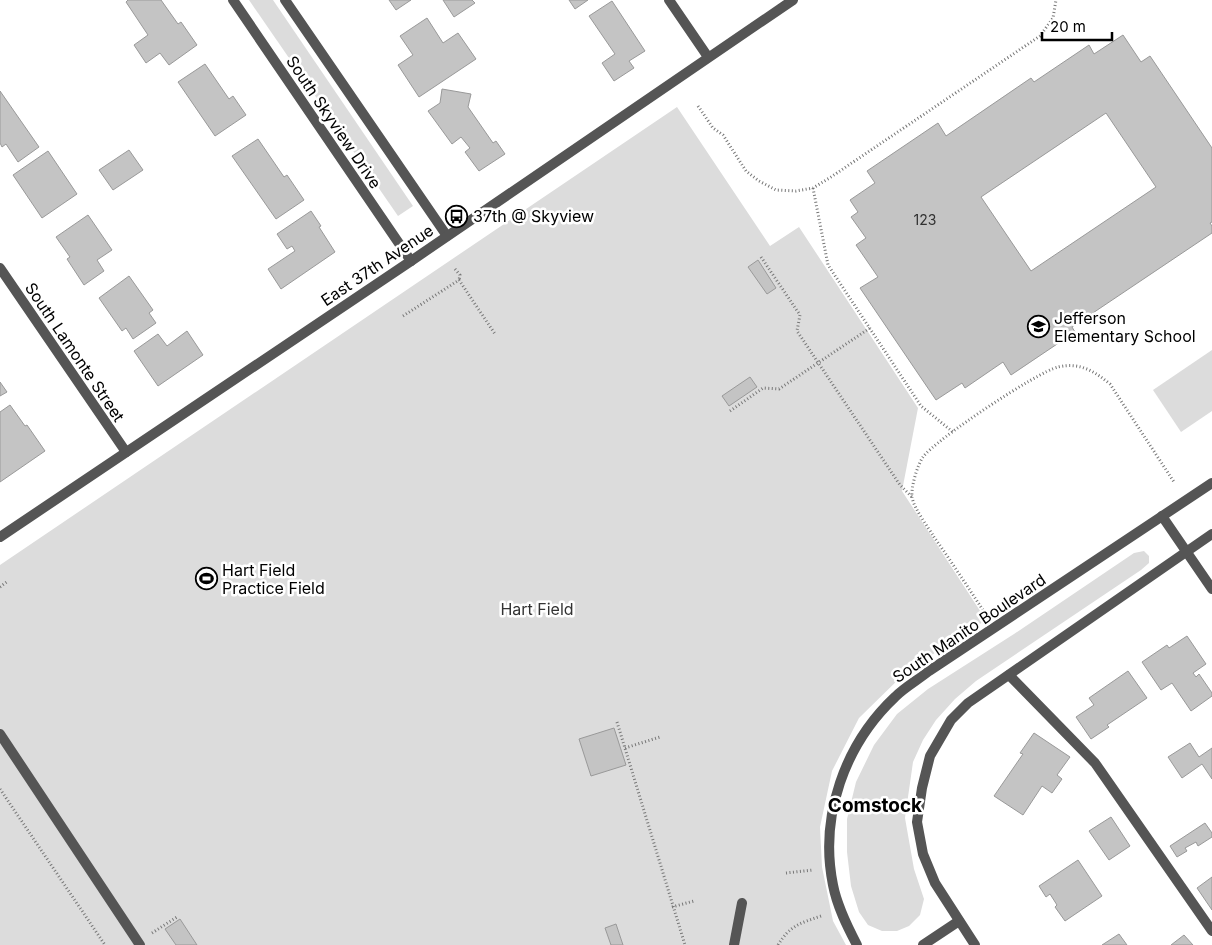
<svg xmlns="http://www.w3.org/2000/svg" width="1212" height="945" viewBox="0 0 1212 945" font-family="Inter,sans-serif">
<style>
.green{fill:#dcdcdc}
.building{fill:#c4c4c4;stroke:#999;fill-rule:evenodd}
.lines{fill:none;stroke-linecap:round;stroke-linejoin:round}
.path{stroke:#777;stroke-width:3;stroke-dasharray:1 2.5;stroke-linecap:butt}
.service{stroke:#555;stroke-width:10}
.minor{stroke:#555;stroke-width:10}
.tertiary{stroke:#555;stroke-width:10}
.labels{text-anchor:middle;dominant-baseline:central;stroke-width:5;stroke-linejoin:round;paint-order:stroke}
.number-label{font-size:14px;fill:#313131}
.street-label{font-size:16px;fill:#000;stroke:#fff}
.poi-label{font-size:16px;fill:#000;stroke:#fff;text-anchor:start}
.park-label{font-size:16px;fill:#333;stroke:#fff}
.quarter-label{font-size:19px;font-weight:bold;fill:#000;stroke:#fff}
</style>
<rect width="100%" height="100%" fill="#fff"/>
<g class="green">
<polygon points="249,0 273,0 413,206 398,216"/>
<polygon points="677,107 770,246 799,227 918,408 902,491 986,620 907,671 859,718 832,771 820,827 822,867 833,921 846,945 0,945 0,565"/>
<polygon points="1212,350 1212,411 1181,432 1153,390"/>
<polygon points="1144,551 1149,556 1149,563 1141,570 976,681 955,699 936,720 923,740 913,762 905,818 914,869 924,899 920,915 909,926 897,931 882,931 868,925 859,912 851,886 847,852 847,819 856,782 874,745 897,714 928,689 1014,634 1134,553"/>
</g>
<g class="building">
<polygon points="128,0 161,0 178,24 181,22 197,45 169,65 160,53 146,63 134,45 148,35 126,2"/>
<polygon points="389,0 411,0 396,10"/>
<polygon points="443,0 472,0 475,3 454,17"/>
<polygon points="569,0 588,0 575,9"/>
<polygon points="612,1 645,51 629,61 634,68 614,81 602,63 615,54 589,16"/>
<polygon points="427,18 443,43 458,33 476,59 419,97 398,65 413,55 400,36"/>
<path d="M1123,35L1141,62L1150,56L1212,148V222L1210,223L1212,226V233L1072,327L1075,332L1011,375L1003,362L965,388L962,383L936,400L860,288L878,277L856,245L866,238L851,217L858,212L850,200L875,183L867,171L938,123L946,136L1031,78L1034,82L1089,45L1094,54ZM1106,113L1156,187L1031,271L981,197Z"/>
<polygon points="205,64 229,99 233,96 246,115 215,136 178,82"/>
<polygon points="442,89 471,94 468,107 493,143 496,141 505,154 479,171 465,152 470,148 461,137 452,144 428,111 440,103"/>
<polygon points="0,91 39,147 18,162 6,144 2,147 0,143"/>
<polygon points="258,139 284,177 287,175 304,200 276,219 232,156"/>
<polygon points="129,150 143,170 113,190 99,170"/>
<polygon points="48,151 77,194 42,218 13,175"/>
<polygon points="311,211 321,226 319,227 335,252 281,289 268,269 295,251 292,246 287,249 277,234"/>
<polygon points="88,215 112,250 97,260 104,271 84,285 67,259 70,257 56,237"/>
<polygon points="758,260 776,288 767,294 748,267"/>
<polygon points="129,276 153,310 149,313 156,323 133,339 126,328 122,331 99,298"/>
<polygon points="187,331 203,355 158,386 134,351 158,334 167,346"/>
<polygon points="750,377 757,387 729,406 722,396"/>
<polygon points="0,382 7,392 0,396"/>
<polygon points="10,405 25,426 27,425 45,451 0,482 0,412"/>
<polygon points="1187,636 1206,664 1193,673 1196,677 1199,674 1212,693 1212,696 1191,711 1172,683 1161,690 1142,662 1167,645 1169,648"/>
<polygon points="1128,671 1147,698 1107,725 1109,727 1091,739 1076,717 1094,705 1089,698"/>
<polygon points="614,728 626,765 591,776 579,739"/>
<polygon points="1034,733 1070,757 1057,775 1062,779 1052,793 1042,786 1023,815 994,796 1023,754 1020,753"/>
<polygon points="1190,743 1199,757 1212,748 1212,779 1202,764 1182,778 1168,757"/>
<polygon points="1111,817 1130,846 1109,860 1089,831"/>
<polygon points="1205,823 1212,833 1212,837 1198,846 1196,842 1185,848 1187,851 1177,857 1170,846"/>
<polygon points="1078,860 1102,896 1065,921 1055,907 1057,905 1050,894 1046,897 1039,886"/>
<polygon points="1212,877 1212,910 1197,888"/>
<polygon points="180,919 197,945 176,945 165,929"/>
<polygon points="616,924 623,945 611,945 605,928"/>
<polygon points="1119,934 1127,945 1102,945"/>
<polygon points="1184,935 1193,945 1171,945"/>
</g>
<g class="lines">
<g class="path">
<polyline points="698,106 713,128 723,135 746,171 759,181 776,190 796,191 813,188 831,177 1040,36 1053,18 1056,0"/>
<polyline points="813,188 828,265 921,406 953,432"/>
<polyline points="761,257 800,315 797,331 900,485 912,497"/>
<polyline points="455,269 460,275 459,280"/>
<polyline points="403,316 459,280 495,334"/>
<polyline points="730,411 763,388 779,389 870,328"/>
<polyline points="0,587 8,581"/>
<path d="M983,610C967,586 951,561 934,537C928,527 914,509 912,497C911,487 917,466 923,457C935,440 1037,372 1058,367C1080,362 1094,371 1110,384L1174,482"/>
<polyline points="617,722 685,945"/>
<polyline points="625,748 660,737"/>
<polyline points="0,789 105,945"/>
<polyline points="786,873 813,870"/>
<polyline points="672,907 694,901"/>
<polyline points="152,933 177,917"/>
<path d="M778,945C790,925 801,923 821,916"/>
</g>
<g class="service">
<polyline points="1009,675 1095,763 1212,931"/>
<polyline points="0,734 140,945"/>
<polyline points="734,945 742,903"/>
</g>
<g class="minor">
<polyline points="233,0 411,261"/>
<polyline points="285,0 447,236"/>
<polyline points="669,0 708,57"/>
<polyline points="0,268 126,452"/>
<polyline points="1162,516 1212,589"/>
<path d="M857,945C847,926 837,906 833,885C819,816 845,744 895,697C905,687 918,680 929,671L1212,483"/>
<polyline points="923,945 959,921"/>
<polyline points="975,945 935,883 923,854 917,822 922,788 930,756 951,720 968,703 1212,534"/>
</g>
<polyline class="tertiary" points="0,537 411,261 793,0"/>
</g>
<defs>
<symbol id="bus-ring" viewBox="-11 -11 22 22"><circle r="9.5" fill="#fff" stroke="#000" stroke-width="1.5"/><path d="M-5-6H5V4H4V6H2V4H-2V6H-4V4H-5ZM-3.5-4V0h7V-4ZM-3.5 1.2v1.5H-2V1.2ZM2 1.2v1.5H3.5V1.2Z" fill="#000"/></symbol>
<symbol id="school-ring" viewBox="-11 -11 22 22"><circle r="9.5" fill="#fff" stroke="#000" stroke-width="1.5"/><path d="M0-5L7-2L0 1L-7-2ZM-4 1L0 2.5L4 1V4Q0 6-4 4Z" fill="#000"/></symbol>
<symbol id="stadium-ring" viewBox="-11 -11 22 22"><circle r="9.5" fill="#fff" stroke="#000" stroke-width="1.5"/><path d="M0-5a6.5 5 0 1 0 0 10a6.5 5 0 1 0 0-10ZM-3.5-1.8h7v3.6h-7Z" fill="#000"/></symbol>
</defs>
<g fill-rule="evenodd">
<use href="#bus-ring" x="444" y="204" width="25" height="25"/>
<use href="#school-ring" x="1026" y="314" width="25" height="25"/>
<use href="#stadium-ring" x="194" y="566" width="25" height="25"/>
</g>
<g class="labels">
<g class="number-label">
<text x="925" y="219">123</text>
</g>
<g class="street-label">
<text transform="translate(334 122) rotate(56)">South Skyview Drive</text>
<text transform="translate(377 265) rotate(-34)">East 37th Avenue</text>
<text transform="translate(75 352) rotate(56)">South Lamonte Street</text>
<text transform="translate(969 628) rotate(-34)">South Manito Boulevard</text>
</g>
<g class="poi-label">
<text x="473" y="216">37th @ Skyview</text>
<text x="1054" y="318">Jefferson<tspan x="1054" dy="18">Elementary School</tspan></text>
<text x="222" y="570">Hart Field<tspan x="222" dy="18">Practice Field</tspan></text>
</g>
<g class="park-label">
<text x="537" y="609">Hart Field</text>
</g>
<g class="quarter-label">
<text x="875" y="805">Comstock</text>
</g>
</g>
<path d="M1042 32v8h70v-8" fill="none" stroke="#000000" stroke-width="2.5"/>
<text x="1050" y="32" font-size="15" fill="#000000" stroke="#ffffff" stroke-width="4" paint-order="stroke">20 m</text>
</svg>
